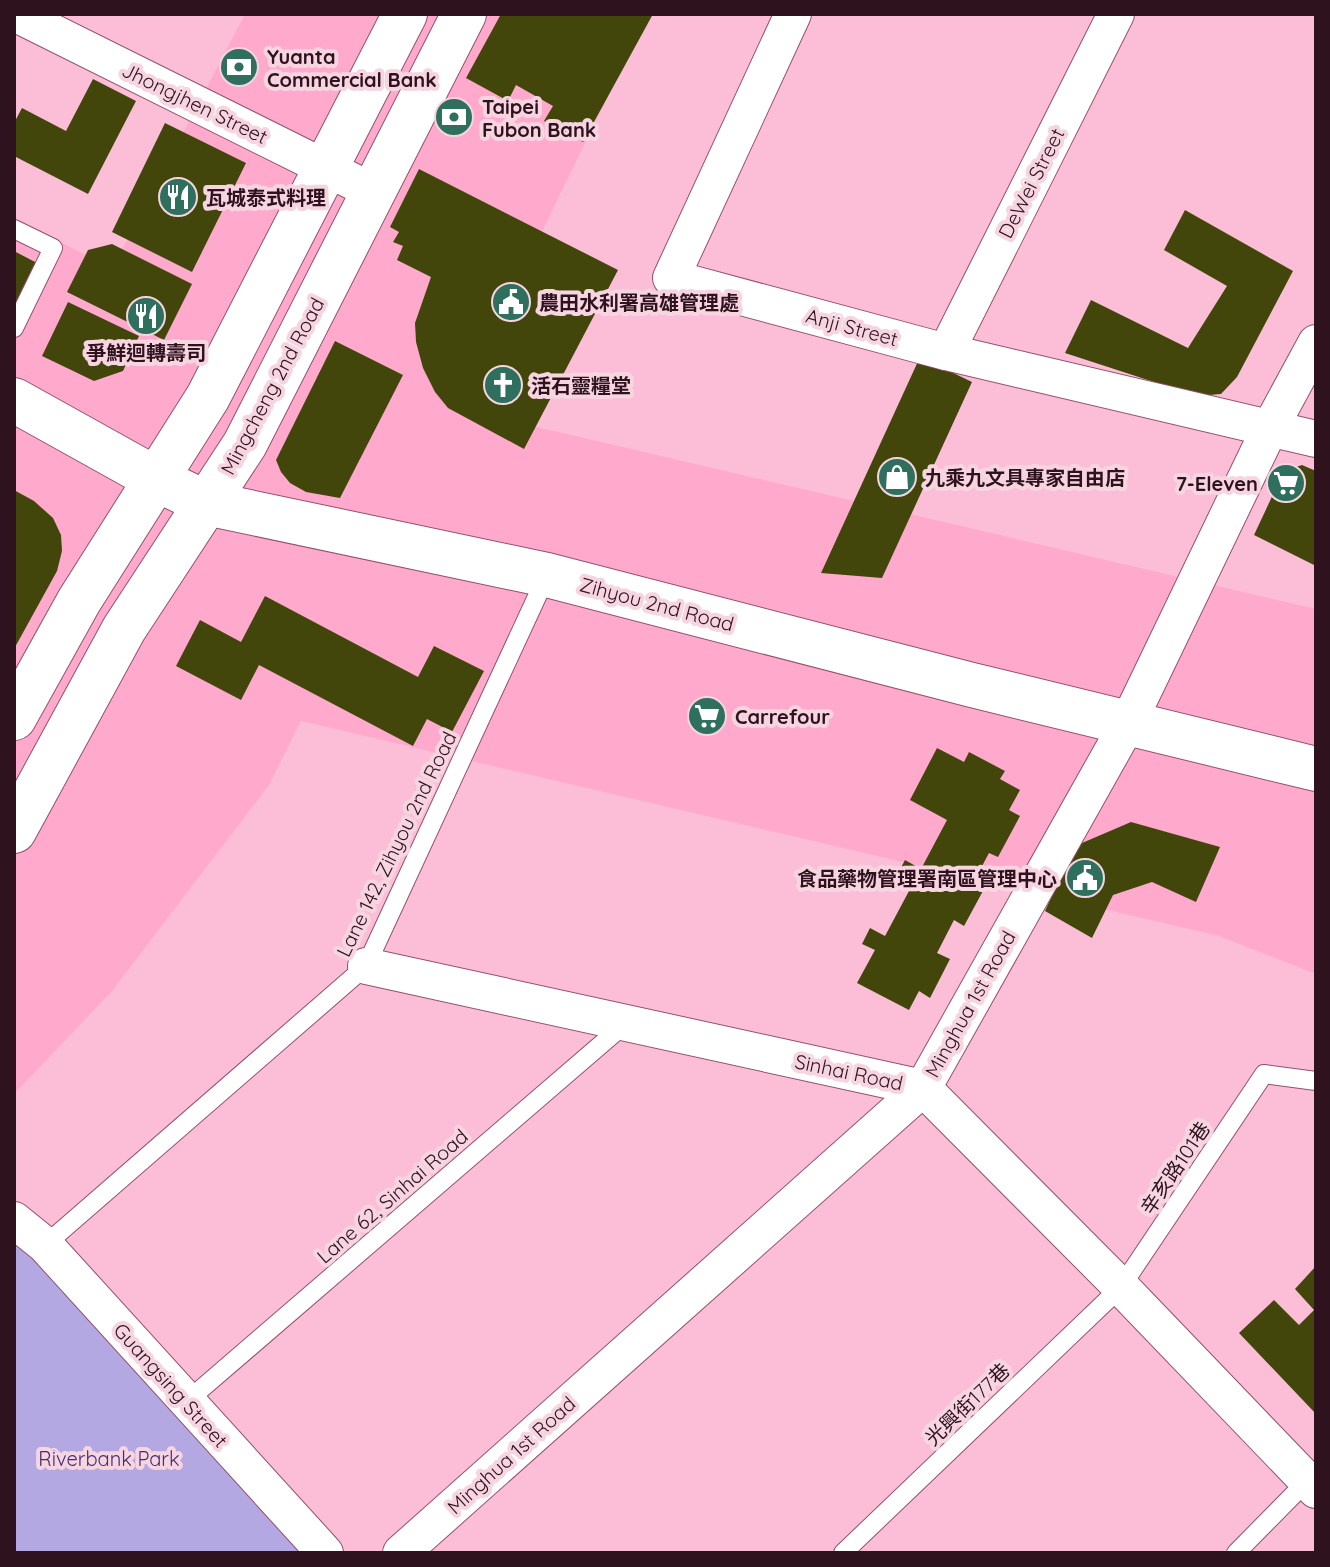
<svg xmlns="http://www.w3.org/2000/svg" width="1330" height="1567" viewBox="0 0 1330 1567" font-family="Quicksand,'Noto Sans TC',sans-serif">
<style>
.built{fill:#fac}
.green{fill:#b4a8e2}
.building{fill:#42460b}
.lines{fill:none;stroke-linecap:round;stroke-linejoin:round}
.service-casing{stroke:#94506d;stroke-width:20}
.minor-casing{stroke:#94506d;stroke-width:38}
.tertiary-casing{stroke:#94506d;stroke-width:46}
.service{stroke:#fff;stroke-width:18}
.minor{stroke:#fff;stroke-width:36}
.tertiary{stroke:#fff;stroke-width:44}
.labels{text-anchor:middle;dominant-baseline:central;stroke-width:8;stroke-linejoin:round;paint-order:stroke}
.poi-label{font-size:20px;font-weight:bold;fill:#2e121e;stroke:#f6d5e1;text-anchor:start}
.street-label{font-size:20px;fill:#2e121e;stroke:#f6d5e1}
.park-label{font-size:20px;fill:#422d73;stroke:#f6d5e1}
</style>
<rect width="100%" height="100%" fill="#fcbed6"/>
<polygon class="built" points="245,14 648,14 456,408 1316,609 1316,974 1219,936 301,721 269,785 112,991 14,1094 14,217 112,269"/>
<polygon class="green" points="14,1221 326,1553 14,1553"/>
<g class="building">
<polygon points="501,14 653,14 583,142 544,121 553,106 516,85 508,101 466,78"/>
<polygon points="93,79 136,101 88,194 14,156 14,123 22,108 66,131"/>
<polygon points="165,123 246,163 192,272 112,232"/>
<polygon points="419,169 618,270 524,449 448,408 435,392 423,368 416,342 415,323 431,277 397,260 403,246 393,242 399,232 390,227"/>
<polygon points="1185,210 1293,271 1237,377 1221,394 1197,396 1065,353 1091,300 1188,348 1227,286 1164,250"/>
<polygon points="112,244 192,284 164,340 67,292 88,250"/>
<polygon points="14,251 37,263 14,310"/>
<polygon points="68,302 139,336 123,371 94,381 42,356"/>
<polygon points="335,341 403,375 340,498 306,492 290,483 281,472 276,460"/>
<polygon points="920,357 972,382 882,578 821,573"/>
<polygon points="1302,465 1316,471 1316,566 1254,535 1284,471"/>
<polygon points="14,490 34,501 53,518 61,535 62,551 57,571 14,649"/>
<polygon points="265,596 418,677 434,646 484,671 452,732 427,719 413,746 259,665 241,700 176,666 200,620 241,642"/>
<polygon points="937,748 964,762 969,752 1005,771 1000,779 1020,790 1009,810 1020,816 998,857 989,853 973,883 984,889 964,926 954,920 937,953 950,959 930,998 919,991 909,1010 857,983 875,950 862,944 870,928 885,936 909,891 893,883 905,860 921,869 947,820 910,800"/>
<polygon points="1131,822 1220,847 1196,902 1152,882 1113,895 1092,938 1045,911 1075,846"/>
<polygon points="1316,1266 1316,1414 1239,1333 1274,1300 1299,1325 1314,1310 1295,1289"/>
</g>
<g class="lines">
<defs>
<g id="service">
<polyline points="14,229 53,248 14,328"/>
<polyline points="45,1245 366,966 547,575"/>
<polyline points="186,1402 626,1023"/>
<polyline points="843,1553 1121,1287 1264,1074 1316,1081"/>
<polyline points="1236,1553 1307,1481"/>
</g>
<g id="minor">
<polyline points="16,14 374,192"/>
<polyline points="793,14 671,278 946,352 1316,439"/>
<polyline points="946,352 1116,14"/>
<polyline points="366,966 923,1088 1121,1287 1316,1490"/>
<polyline points="14,1220 45,1245 325,1553"/>
<polyline points="401,1553 923,1088 1128,723 1270,428 1316,343"/>
</g>
<g id="tertiary">
<polyline points="14,400 156,479 206,503 547,575 972,685 1316,769"/>
<polyline points="14,718 79,601 208,397 405,14"/>
<polyline points="14,831 124,629 245,444 464,14"/>
</g>
</defs>
<use href="#service" class="service-casing"/>
<use href="#minor" class="minor-casing"/>
<use href="#tertiary" class="tertiary-casing"/>
<use href="#service" class="service"/>
<use href="#minor" class="minor"/>
<use href="#tertiary" class="tertiary"/>
</g>
<defs>
<symbol id="bank-disc" viewBox="-11 -11 22 22"><circle r="9.5" fill="#2e6f5e" stroke="#f6d5e1"/><path d="M-6-4H6V4H-6ZM0-2.3a2.3 2.3 0 1 0 0 4.6a2.3 2.3 0 1 0 0-4.6Z" fill="#fff"/></symbol>
<symbol id="restaurant-disc" viewBox="-11 -11 22 22"><circle r="9.5" fill="#2e6f5e" stroke="#f6d5e1"/><path d="M-5-6h1v4h1v-4h1v4h1v-4h1v5L-1.5 .5V6h-2V.5L-5-1ZM5-6V6H3V1.5H1.5Q1.5-4 5-6Z" fill="#fff"/></symbol>
<symbol id="civic-disc" viewBox="-11 -11 22 22"><circle r="9.5" fill="#2e6f5e" stroke="#f6d5e1"/><path d="M-.6-6.5H3V-4.5H.6V-3L4-1V1h2V6H-6V1h2V-1L-.6-3ZM-1.2 2.5V6h2.4V2.5Z" fill="#fff"/></symbol>
<symbol id="church-disc" viewBox="-11 -11 22 22"><circle r="9.5" fill="#2e6f5e" stroke="#f6d5e1"/><path d="M-1.2-6h2.4v3.5h3.3v2.4h-3.3V6h-2.4V-.1h-3.3v-2.4h3.3Z" fill="#fff"/></symbol>
<symbol id="shop-disc" viewBox="-11 -11 22 22"><circle r="9.5" fill="#2e6f5e" stroke="#f6d5e1"/><path d="M-5-2.5h2.3a2.7 3.5 0 0 1 5.4 0H5L5.5 6h-11ZM-1.5-2.5h3a1.5 2.3 0 0 0-3 0Z" fill="#fff"/></symbol>
<symbol id="supermarket-disc" viewBox="-11 -11 22 22"><circle r="9.5" fill="#2e6f5e" stroke="#f6d5e1"/><path d="M-6-5.5h2.5l.6 2H6L4.5 2H-2.5L-4.4-4H-6ZM-1.5 3.2a1.3 1.3 0 1 0 .1 0ZM3 3.2a1.3 1.3 0 1 0 .1 0Z" fill="#fff"/></symbol>
</defs>
<g fill-rule="evenodd">
<use href="#bank-disc" x="217" y="45" width="44" height="44"/>
<use href="#bank-disc" x="432" y="95" width="44" height="44"/>
<use href="#restaurant-disc" x="156" y="175" width="44" height="44"/>
<use href="#civic-disc" x="489" y="280" width="44" height="44"/>
<use href="#restaurant-disc" x="124" y="294" width="44" height="44"/>
<use href="#church-disc" x="481" y="363" width="44" height="44"/>
<use href="#shop-disc" x="875" y="455" width="44" height="44"/>
<use href="#supermarket-disc" x="1264" y="461" width="44" height="44"/>
<use href="#supermarket-disc" x="685" y="694" width="44" height="44"/>
<use href="#civic-disc" x="1063" y="856" width="44" height="44"/>
</g>
<g class="labels">
<g class="poi-label">
<text x="267" y="56">Yuanta<tspan x="267" dy="23">Commercial Bank</tspan></text>
<text x="482" y="106">Taipei<tspan x="482" dy="23">Fubon Bank</tspan></text>
<text x="206" y="197">瓦城泰式料理</text>
<text x="539" y="302">農田水利署高雄管理處</text>
<text x="146" y="352" text-anchor="middle">爭鮮迴轉壽司</text>
<text x="531" y="385">活石靈糧堂</text>
<text x="925" y="477">九乘九文具專家自由店</text>
<text x="1258" y="483" text-anchor="end">7-Eleven</text>
<text x="735" y="716">Carrefour</text>
<text x="1057" y="878" text-anchor="end">食品藥物管理署南區管理中心</text>
</g>
<g class="street-label">
<text transform="translate(195 103) rotate(26)">Jhongjhen Street</text>
<text transform="translate(1031 183) rotate(-63)">DeWei Street</text>
<text transform="translate(852 327) rotate(15)">Anji Street</text>
<text transform="translate(272 386) rotate(-62)">Mingcheng 2nd Road</text>
<text transform="translate(657 604) rotate(15)">Zihyou 2nd Road</text>
<text transform="translate(396 844) rotate(-64)">Lane 142, Zihyou 2nd Road</text>
<text transform="translate(970 1004) rotate(-61)">Minghua 1st Road</text>
<text transform="translate(849 1072) rotate(12)">Sinhai Road</text>
<text transform="translate(1175 1168) rotate(-56)">辛亥路101巷</text>
<text transform="translate(392 1196) rotate(-41)">Lane 62, Sinhai Road</text>
<text transform="translate(171 1385) rotate(48)">Guangsing Street</text>
<text transform="translate(967 1404) rotate(-44)">光興街177巷</text>
<text transform="translate(511 1455) rotate(-42)">Minghua 1st Road</text>
</g>
<g class="park-label">
<text x="109" y="1458">Riverbank Park</text>
</g>
</g>
<rect width="1330" height="1567" fill="none" stroke="#2e121e" stroke-width="32"/>
</svg>
